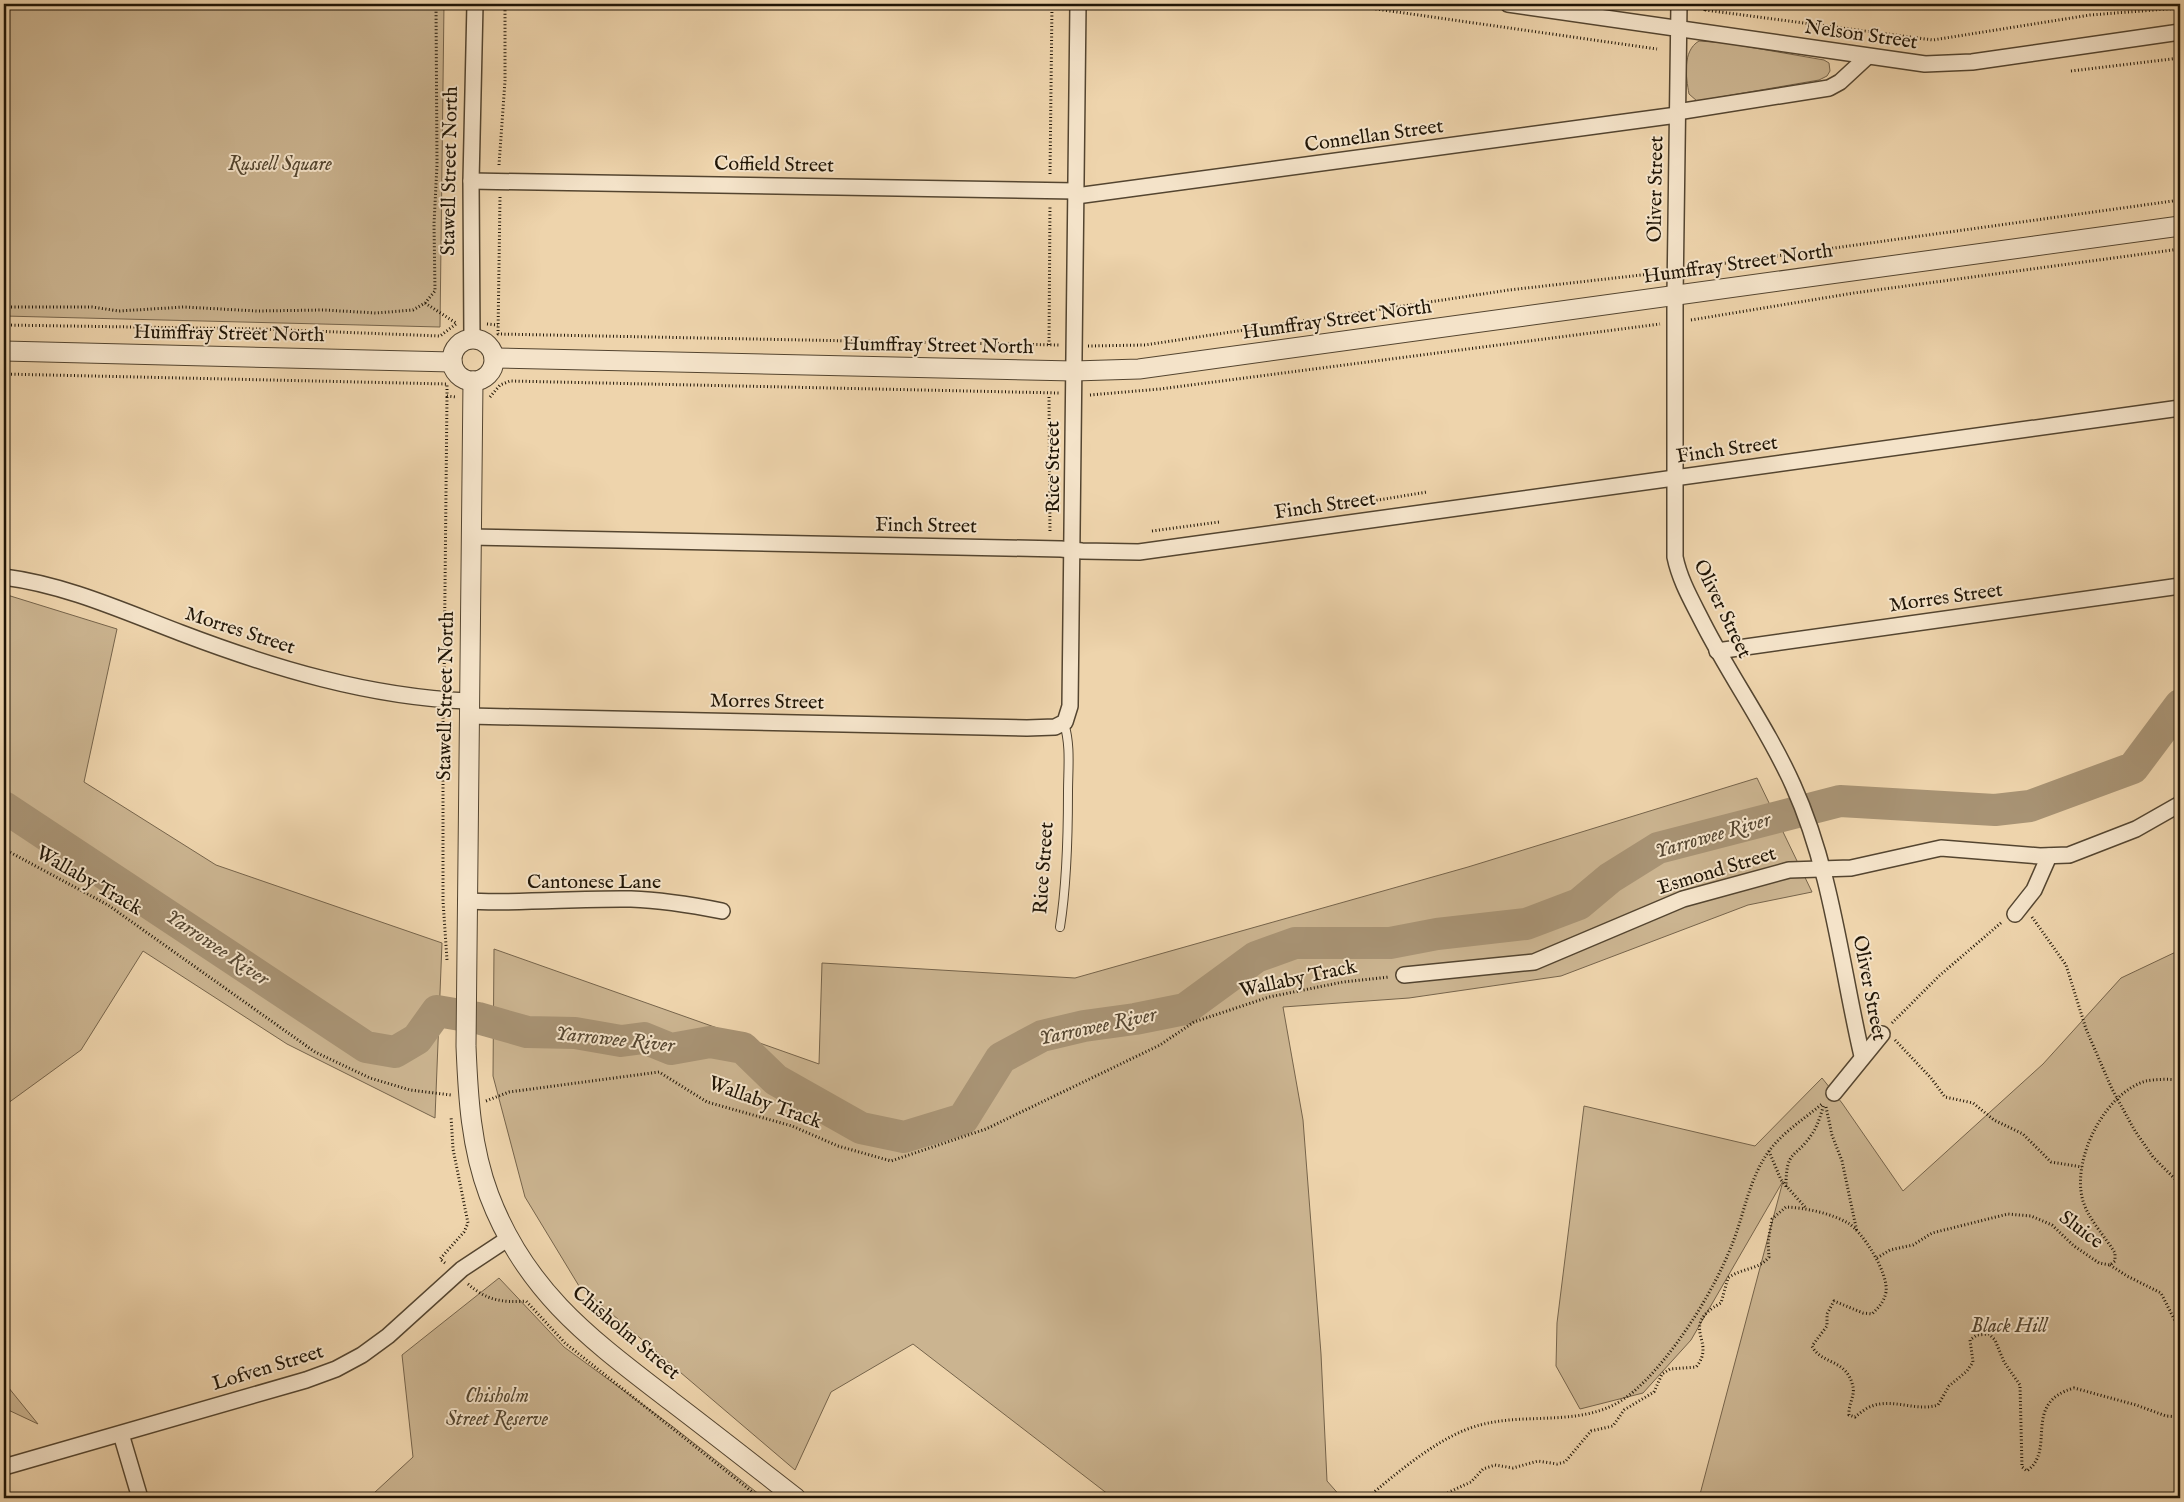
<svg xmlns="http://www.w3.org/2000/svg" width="2184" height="1502" viewBox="0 0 2184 1502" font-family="'IM FELL English',serif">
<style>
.green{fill:#cbb490;stroke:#76644b}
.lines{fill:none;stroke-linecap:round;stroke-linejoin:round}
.river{stroke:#a89374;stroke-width:32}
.service-casing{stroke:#544530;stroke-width:10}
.minor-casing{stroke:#544530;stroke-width:18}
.tertiary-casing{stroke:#544530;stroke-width:21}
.path{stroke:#201506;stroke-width:3;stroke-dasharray:1 2.5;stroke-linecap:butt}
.service{stroke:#f4e3c9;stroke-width:8}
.minor{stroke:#f4e3c9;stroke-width:15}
.tertiary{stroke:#f4e3c9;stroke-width:19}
.labels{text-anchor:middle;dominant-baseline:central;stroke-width:4;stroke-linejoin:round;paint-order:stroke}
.street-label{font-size:20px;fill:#201506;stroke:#f4e3c9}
.park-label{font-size:20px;font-style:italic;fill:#53452f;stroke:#f4e3c9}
.water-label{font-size:21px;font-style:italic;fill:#564732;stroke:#f4e3c9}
</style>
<rect width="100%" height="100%" fill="#eed4ac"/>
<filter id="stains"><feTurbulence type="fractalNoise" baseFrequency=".004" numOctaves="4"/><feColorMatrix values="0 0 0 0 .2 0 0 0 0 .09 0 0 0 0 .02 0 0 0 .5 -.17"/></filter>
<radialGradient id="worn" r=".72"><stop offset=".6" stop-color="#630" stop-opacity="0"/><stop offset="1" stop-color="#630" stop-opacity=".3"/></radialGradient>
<g class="green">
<polygon points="4,4 444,4 440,327 4,316"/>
<path d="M1699,41L1726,43L1824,60L1829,63L1830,71L1827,76L1819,80L1697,101L1689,94C1686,77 1682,51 1699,41Z"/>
<polygon points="4,594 117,629 84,782 216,865 442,943 435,1118 287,1044 143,951 81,1050 4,1106"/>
<polygon points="1757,778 1812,892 1748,905 1561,976 1409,998 1283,1007 1303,1120 1321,1354 1327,1481 1342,1498 1113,1498 913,1344 831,1392 795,1470 579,1286 525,1197 493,1076 494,949 819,1064 822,963 1075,978 1468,867"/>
<polygon points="2180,950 2180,1498 1699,1498 1783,1181 1691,1340 1643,1393 1580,1409 1556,1366 1557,1323 1584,1106 1755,1146 1822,1078 1842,1103 1903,1191 2043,1064 2121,978"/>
<polygon points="499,1278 564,1347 672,1426 764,1498 354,1498 374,1493 413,1457 402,1355"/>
<polygon points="4,1382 38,1424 4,1408"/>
</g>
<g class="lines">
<polyline class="river" points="4,807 366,1047 395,1052 417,1039 437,1011 478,1018 527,1032 575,1033 621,1041 644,1038 671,1049 710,1042 743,1048 776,1080 861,1128 904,1137 963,1119 1001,1058 1042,1036 1084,1026 1135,1019 1185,1009 1256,957 1295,943 1390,943 1437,934 1526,924 1579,904 1610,878 1658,848 1840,801 1995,810 2030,806 2133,768 2180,705"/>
<defs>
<path id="service" d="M1060,927C1067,883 1068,838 1068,792C1068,769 1071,746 1064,723"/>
<g id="minor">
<polyline points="1508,4 1925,64 1972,62 2180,32"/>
<path d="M1679,4L1675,296V557C1680,581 1692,601 1703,623C1731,678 1768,729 1793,785C1832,871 1841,966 1862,1056"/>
<polyline points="1677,112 1829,88 1840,82 1867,57"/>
<polyline points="471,181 1076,191"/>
<polyline points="1076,196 1677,115"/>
<polyline points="472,339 471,181 475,4"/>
<polyline points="470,537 1061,549 1082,551 1139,552 2180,408"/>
<path d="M4,577C66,585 123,611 181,633C273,668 369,697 468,701"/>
<polyline points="1717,651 2180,586"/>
<polyline points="469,716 1027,728 1055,727 1065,722 1070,706 1078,4"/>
<path d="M466,901C521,904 576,898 631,899C662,900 692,905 722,911"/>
<polyline points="2015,914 2034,890 2049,856"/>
<polyline points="1404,975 1534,962 1683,899 1789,870 1851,868 1941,848 2040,856 2069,855 2136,829 2180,804"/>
<polyline points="1834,1093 1882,1034"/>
<polyline points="121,1434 140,1498"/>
<polyline points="4,1467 306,1380 336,1369 362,1355 388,1336 462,1269 509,1238"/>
</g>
<g id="tertiary">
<circle cx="473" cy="360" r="21"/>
<polyline points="4,351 452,362"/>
<polyline points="494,358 1074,371 1139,369 2180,226"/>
<path d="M473,381L466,1046C468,1097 471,1147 489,1195C526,1293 592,1340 671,1401C713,1433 755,1466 796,1498"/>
</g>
</defs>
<use href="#service" class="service-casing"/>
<use href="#minor" class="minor-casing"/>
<use href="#tertiary" class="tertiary-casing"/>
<g class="path">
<polyline points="1341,4 1657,49"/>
<polyline points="1705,10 1933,40 2090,15 2180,8"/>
<polyline points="1705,11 1705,4"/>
<polyline points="2071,71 2180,58"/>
<polyline points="499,165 505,81 505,4"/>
<polyline points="1050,174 1052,4"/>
<polyline points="500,197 498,334 1059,345"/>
<polyline points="1690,268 2180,200"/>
<polyline points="425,303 456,323"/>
<polyline points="4,307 92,307 119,311 184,307 257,311 324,310 376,313 413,310 425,303 435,291 434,224 437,165 436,4"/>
<polyline points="1691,320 1854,293 2180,249"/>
<polyline points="487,324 498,325"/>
<polyline points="4,325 260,329 440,336 456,324"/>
<polyline points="1049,345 1050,205"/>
<polyline points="1088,346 1145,345 1509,290 1659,273"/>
<polyline points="4,374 447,384 447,396 456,397"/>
<polyline points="1090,395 1160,389 1660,324"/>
<polyline points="490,397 500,385 510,381 1059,393"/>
<polyline points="1049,397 1050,533"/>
<polyline points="1342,506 1427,492"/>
<polyline points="1152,531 1219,522"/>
<polyline points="444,685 447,396"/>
<polyline points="443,714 443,901 447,960"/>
<polyline points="4,849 108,905 315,1052 370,1078 410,1090 451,1095"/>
<polyline points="2032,917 2066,965 2086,1029 2112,1089 2135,1131 2153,1157 2180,1184"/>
<polyline points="1892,1023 1939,976 2002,922"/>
<polyline points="1895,1040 1931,1078 1945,1097 1973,1103 1994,1120 2023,1134 2051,1162 2082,1167"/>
<polyline points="486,1101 509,1092 659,1072 707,1102 792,1126 838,1146 891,1161 986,1129 1160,1045 1194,1022 1269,997 1343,982 1389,977"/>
<polyline points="1826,1107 1832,1135 1842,1161 1857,1232"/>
<polyline points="1769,1151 1781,1180 1805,1207"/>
<path d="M1786,1187C1786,1148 1795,1160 1812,1134C1818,1125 1821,1114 1824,1104"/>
<path d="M1877,1258L1890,1250L1913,1245L1932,1233L2008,1214L2031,1216L2052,1225L2074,1246L2099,1263L2110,1265L2115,1261V1253C2105,1236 2086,1217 2082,1197C2073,1157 2105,1093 2146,1081C2156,1079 2170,1079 2180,1080"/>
<polyline points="445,1263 440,1259 464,1232 468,1223 453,1149 451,1116"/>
<polyline points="2110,1265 2127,1276 2161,1293 2180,1331"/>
<path d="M468,1284C486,1300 502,1303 526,1301L565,1343L760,1498"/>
<path d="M1367,1498C1398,1472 1441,1435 1480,1425C1532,1411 1589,1430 1633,1392C1672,1359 1715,1290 1733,1242C1745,1211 1749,1179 1769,1151C1783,1132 1804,1119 1822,1104"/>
<path d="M1443,1498L1449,1492L1471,1482L1483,1469L1495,1465L1513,1468L1538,1461L1557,1464L1565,1462L1591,1431L1613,1426L1624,1410L1654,1392L1662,1374L1670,1369L1696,1367C1718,1341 1677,1327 1721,1303L1728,1278C1741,1268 1759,1270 1769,1257L1768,1242L1772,1219L1786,1207C1806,1208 1830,1213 1848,1223C1863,1232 1889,1274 1886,1292C1884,1302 1879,1307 1872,1314L1863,1313L1834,1301L1827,1314V1326L1812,1346C1821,1365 1847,1358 1853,1387C1855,1396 1848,1405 1849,1415L1855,1417C1860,1413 1866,1408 1872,1406C1894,1398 1916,1412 1938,1405L1949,1386L1967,1371L1973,1362L1970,1340L1977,1335L1989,1334L1995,1340L2004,1362L2020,1385L2022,1467L2027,1471C2057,1449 2021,1403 2074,1388L2136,1405L2166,1416L2180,1417"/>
<polyline points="2076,1498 2080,1495 2085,1498"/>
</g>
<use href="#service" class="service"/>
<use href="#minor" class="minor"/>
<use href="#tertiary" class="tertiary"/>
</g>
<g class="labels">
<g class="street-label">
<text transform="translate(1861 35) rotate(8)">Nelson Street</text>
<text transform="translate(1374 136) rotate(-8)">Connellan Street</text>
<text transform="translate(774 165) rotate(1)">Coffield Street</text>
<text transform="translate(450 171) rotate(-89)">Stawell Street North</text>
<text transform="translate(1656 189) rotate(-89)">Oliver Street</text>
<text transform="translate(1738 264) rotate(-8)">Humffray Street North</text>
<text transform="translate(1337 320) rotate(-8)">Humffray Street North</text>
<text transform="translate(229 334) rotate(1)">Humffray Street North</text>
<text transform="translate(938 346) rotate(1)">Humffray Street North</text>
<text transform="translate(1727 450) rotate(-8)">Finch Street</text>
<text transform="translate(1053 467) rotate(-90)">Rice Street</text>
<text transform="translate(1325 506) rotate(-8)">Finch Street</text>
<text transform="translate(926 526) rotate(1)">Finch Street</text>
<text transform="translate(1946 598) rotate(-8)">Morres Street</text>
<text transform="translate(1722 609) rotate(64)">Oliver Street</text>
<text transform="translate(240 631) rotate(18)">Morres Street</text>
<text transform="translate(446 696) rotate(-89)">Stawell Street North</text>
<text transform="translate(767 702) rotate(1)">Morres Street</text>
<text transform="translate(1044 868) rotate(-86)">Rice Street</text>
<text transform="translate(1717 871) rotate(-17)">Esmond Street</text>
<text transform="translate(89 881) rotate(30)">Wallaby Track</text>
<text x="594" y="882">Cantonese Lane</text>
<text transform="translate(1298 979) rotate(-12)">Wallaby Track</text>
<text transform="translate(1869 988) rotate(79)">Oliver Street</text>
<text transform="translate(765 1103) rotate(20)">Wallaby Track</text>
<text transform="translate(2081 1230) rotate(37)">Sluice</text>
<text transform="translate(626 1333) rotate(40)">Chisholm Street</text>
<text transform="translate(268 1368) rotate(-17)">Lofven Street</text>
</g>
<g class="park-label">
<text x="280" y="164">Russell Square</text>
<text x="2009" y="1326">Black Hill</text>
<text x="497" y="1396">Chisholm<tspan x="497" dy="23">Street Reserve</tspan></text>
</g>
<g class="water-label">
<text transform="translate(1713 836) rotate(-16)">Yarrowee River</text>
<text transform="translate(217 948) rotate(34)">Yarrowee River</text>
<text transform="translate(1098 1027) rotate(-12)">Yarrowee River</text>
<text transform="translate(615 1040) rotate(6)">Yarrowee River</text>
</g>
</g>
<rect width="2184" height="1502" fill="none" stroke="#eed4ac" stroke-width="20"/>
<rect x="5" y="5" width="2174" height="1492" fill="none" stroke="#201506" stroke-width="2.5"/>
<rect x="10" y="10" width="2164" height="1482" fill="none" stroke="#201506"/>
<rect width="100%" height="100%" filter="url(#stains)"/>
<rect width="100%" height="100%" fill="url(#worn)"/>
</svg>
